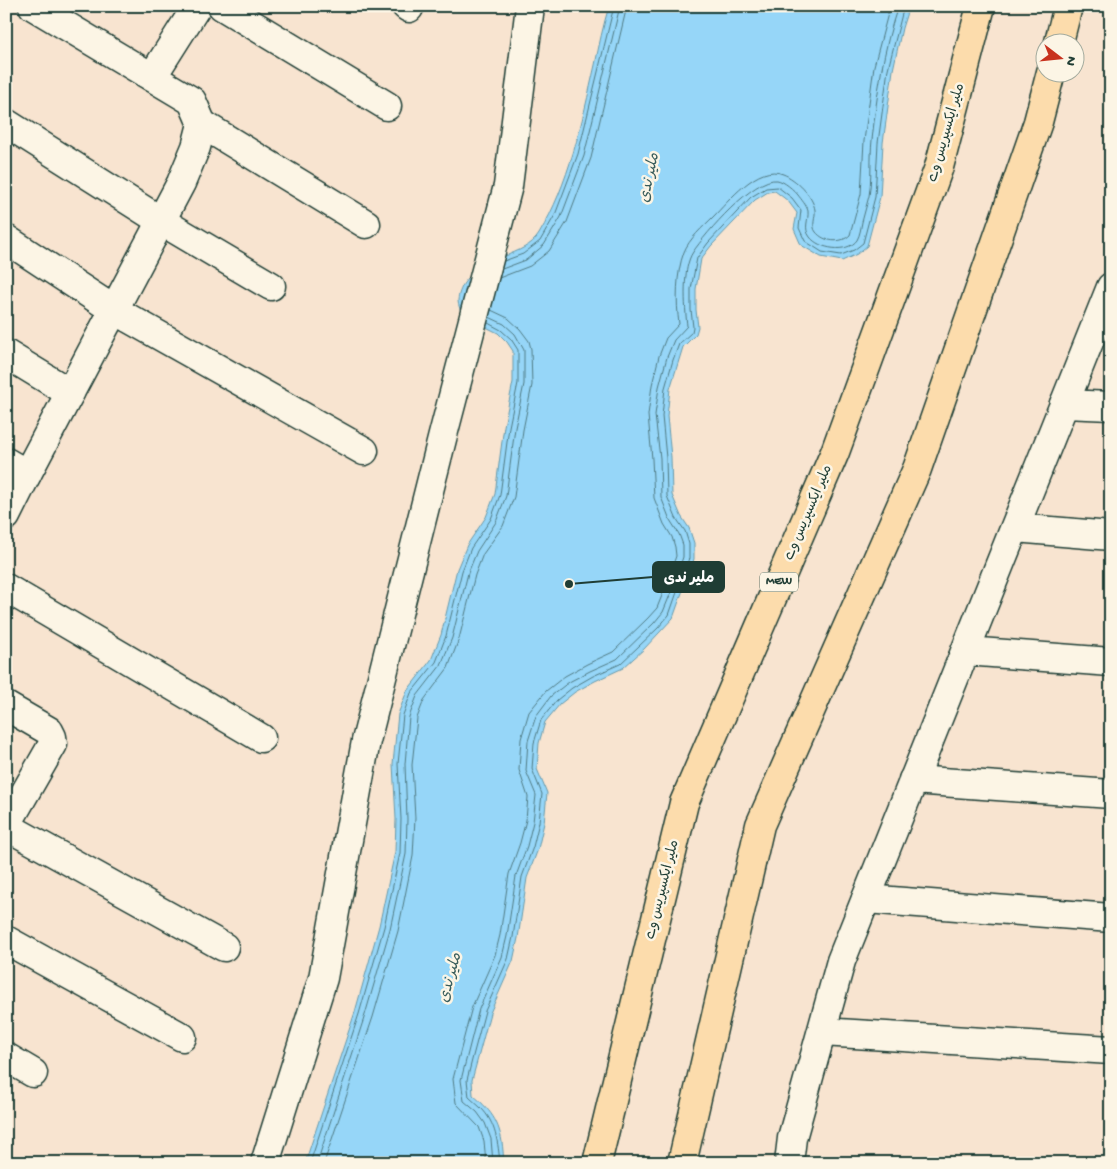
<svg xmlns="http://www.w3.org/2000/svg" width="1117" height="1169" viewBox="0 0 1117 1169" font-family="'Gochi Hand','Playpen Sans Arabic',sans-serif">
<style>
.water{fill:#96d6f8;stroke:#69a}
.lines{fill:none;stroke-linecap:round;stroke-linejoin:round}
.shore{stroke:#4f7a82;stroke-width:1}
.minor-casing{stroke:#1f3d34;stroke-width:31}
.highway-casing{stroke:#1f3d34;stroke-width:31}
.minor{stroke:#fcf5e5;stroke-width:28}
.highway{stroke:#fcdcac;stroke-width:28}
.labels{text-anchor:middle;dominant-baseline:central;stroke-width:5;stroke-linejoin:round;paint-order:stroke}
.shield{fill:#fcf5e5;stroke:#617469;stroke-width:1}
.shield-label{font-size:12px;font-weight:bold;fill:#1f3d34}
.street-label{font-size:14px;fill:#1f3d34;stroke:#fcf5e5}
.water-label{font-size:15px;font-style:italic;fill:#375c5b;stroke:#fcf5e5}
.leader{fill:none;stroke:#1f3d34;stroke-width:2}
.callout-dot{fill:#1f3d34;stroke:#fcf5e5;stroke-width:2}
.callout{fill:#1f3d34;stroke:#1f3d34;stroke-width:2}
.callout-label{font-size:15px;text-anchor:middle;font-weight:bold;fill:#fff}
</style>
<rect width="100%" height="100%" fill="#f8e4d0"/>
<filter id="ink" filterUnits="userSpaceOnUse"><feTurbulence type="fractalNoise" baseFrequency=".02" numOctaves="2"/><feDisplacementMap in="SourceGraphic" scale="10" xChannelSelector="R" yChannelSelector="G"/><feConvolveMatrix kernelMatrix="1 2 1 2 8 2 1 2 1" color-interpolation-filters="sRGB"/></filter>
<g filter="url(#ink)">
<path class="water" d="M609,6H909L902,28L893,70L883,143L880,197L867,246L857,254L842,261L821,257L801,245L794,229L797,213L788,201L775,191L768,192L755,200L711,246L701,259L696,289V310L698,327L696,334L683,347L670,389L667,416L671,457L672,495L681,516L689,528L694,543V559L673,618L644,649L623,668L595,681L575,692L560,704L545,722L539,743L537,769L547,793L544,823L538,849L527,878L518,938L513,961L490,1013L478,1058L472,1080L473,1095C493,1112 501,1125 503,1151C503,1155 504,1159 504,1163H305L355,1012L379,926L395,852L396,819L393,764L398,714L407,691L431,660L441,635L457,569L467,545L486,517L495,494L504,426L513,382V351L507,342L498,333L462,315C461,311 458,305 458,301C458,295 461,288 464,283C484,255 525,257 539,234C569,184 582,122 595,65C599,45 603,26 609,6Z"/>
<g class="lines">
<g class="shore">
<polyline points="504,261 523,254 540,241 555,215 578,154 614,6"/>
<polyline points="502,269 526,260 544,245 561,217 584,156 620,6"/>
<polyline points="499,278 530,266 549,251 567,222 591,158 627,6"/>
<polyline points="310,1163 359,1014 384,927 400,853 401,819 398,764 403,715 411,693 436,662 446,636 462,571 471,548 491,519 500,495 509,427 518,383 518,350 511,339 501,330 488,323"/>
<polyline points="317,1163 365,1015 390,929 406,854 407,819 405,764 409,717 417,696 441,665 452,638 468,573 477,551 496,522 506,496 515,428 524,384 524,350 515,334 504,324 489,317"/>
<polyline points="324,1163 373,1017 398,931 413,856 415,818 412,765 417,718 424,700 448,668 459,639 475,575 483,554 503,526 514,497 523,430 532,385 531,349 529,341 520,329 508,318 491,310"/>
<path d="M486,1163L484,1141L479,1127L456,1103L453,1079L472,1007L495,955L500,935L509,874L520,843L526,820L528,797L519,770L521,739L529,712L546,691L565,676L587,664L613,652L648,618L657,608L663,593L676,556L675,547L672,537L664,524L654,498L652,459L648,415L652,385L659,356L666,338L679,324C676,302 676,273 684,252C689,239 703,227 713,217C728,202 758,163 783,174C796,179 813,196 815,210C816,217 811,226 816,232C824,242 841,244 850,235L861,194L864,141L874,66L890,6"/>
<path d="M493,1163L491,1139L485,1123L477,1112L464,1101L461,1080L479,1009L502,957L507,936L516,876L527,846L533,822L536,795L526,771L528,741L536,716L551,696L569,682L590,671L617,659L654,623L663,612L670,595L683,557V545L679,534L670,520L661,497L660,458L655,415L659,387L667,357L674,340L687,326C685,307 682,268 693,252C705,234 754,177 777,180C784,181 794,190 798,195C801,199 807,206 808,211C809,220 803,228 810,237C819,249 847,254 857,240C860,235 861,227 862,222C864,213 867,205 869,196C872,178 870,158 872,140C877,94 883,50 898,6"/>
<path d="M500,1163C498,1143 496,1123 481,1108C477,1104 473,1101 469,1097L467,1080L473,1056L485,1011L508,959L513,937L522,877L533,847L539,822L542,794L532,769L534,743L541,720L557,700L572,688L593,676L620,664L658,628L669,615L689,558V544L685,531L676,518L667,496L666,458L662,416L665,388L673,360L679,344L692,332L693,327L691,310V289L697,258L708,243L751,197L766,188L778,187L792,198L801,210L799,228L805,241L822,252L841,255L854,250L863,243L875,197L878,143L888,69L904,6"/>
</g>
<defs>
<g id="minor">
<polyline points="222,6 387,106"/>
<polyline points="406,6 409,8"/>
<polyline points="152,77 197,6"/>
<polyline points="6,123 161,221 271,286"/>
<polyline points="202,124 366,224"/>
<polyline points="6,239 114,310 364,451"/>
<polyline points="6,354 70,393"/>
<polyline points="1064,404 1111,406"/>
<polyline points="6,462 27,474"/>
<polyline points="6,516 27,474 181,183 196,147 202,124 192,101 33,6"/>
<polyline points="1015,528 1111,536"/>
<polyline points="6,588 261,738"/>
<polyline points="966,651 1111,662"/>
<polyline points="6,706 49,731 52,737 53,744 6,826 224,947"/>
<polyline points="913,780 1111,794"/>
<polyline points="866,899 1111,918"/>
<polyline points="6,940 182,1037"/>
<polyline points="822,1032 1111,1050"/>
<polyline points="6,1057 33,1073"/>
<polyline points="265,1163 323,978 366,741 443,435 508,186 530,6"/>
<polyline points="789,1163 792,1138 841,961 1111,287"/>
</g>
<g id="highway">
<polyline points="1059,42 1068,6"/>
<polyline points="597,1163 684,803 835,452 939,167 981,6"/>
<polyline points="682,1163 760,825 917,469 1038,122 1051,72"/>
</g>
</defs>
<use href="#minor" class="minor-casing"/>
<use href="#highway" class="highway-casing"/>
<use href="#minor" class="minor"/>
<use href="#highway" class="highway"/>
</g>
</g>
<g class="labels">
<rect class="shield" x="760" y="572.5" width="38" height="19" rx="4"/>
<g class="shield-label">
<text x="779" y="582">MEW</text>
</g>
<g class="street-label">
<text transform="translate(947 133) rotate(-74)">ملیر ایکسپریس وے</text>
<text transform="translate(809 513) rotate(-67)">ملیر ایکسپریس وے</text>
<text transform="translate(663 890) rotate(-76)">ملیر ایکسپریس وے</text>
</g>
<g class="water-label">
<text transform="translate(650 178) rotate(-78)">ملیر ندی</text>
<text transform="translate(451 978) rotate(-75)">ملیر ندی</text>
</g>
</g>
<path class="leader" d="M569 584L653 577"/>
<circle class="callout-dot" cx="569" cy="584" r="5"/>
<rect class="callout" x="653" y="562" width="71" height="30" rx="5"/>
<g class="callout-label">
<text x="689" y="582">ملیر ندی</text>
</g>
<rect width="1117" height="1169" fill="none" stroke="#fcf5e5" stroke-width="25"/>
<rect x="12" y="12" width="1092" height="1144" fill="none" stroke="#1f3d34" stroke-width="2" filter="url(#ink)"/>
<g transform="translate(1060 58) rotate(106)"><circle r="24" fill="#fcf5e5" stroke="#a4ab9e"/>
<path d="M0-4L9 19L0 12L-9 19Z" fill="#c8321e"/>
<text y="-8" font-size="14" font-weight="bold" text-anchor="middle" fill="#1f3d34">N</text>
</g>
</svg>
